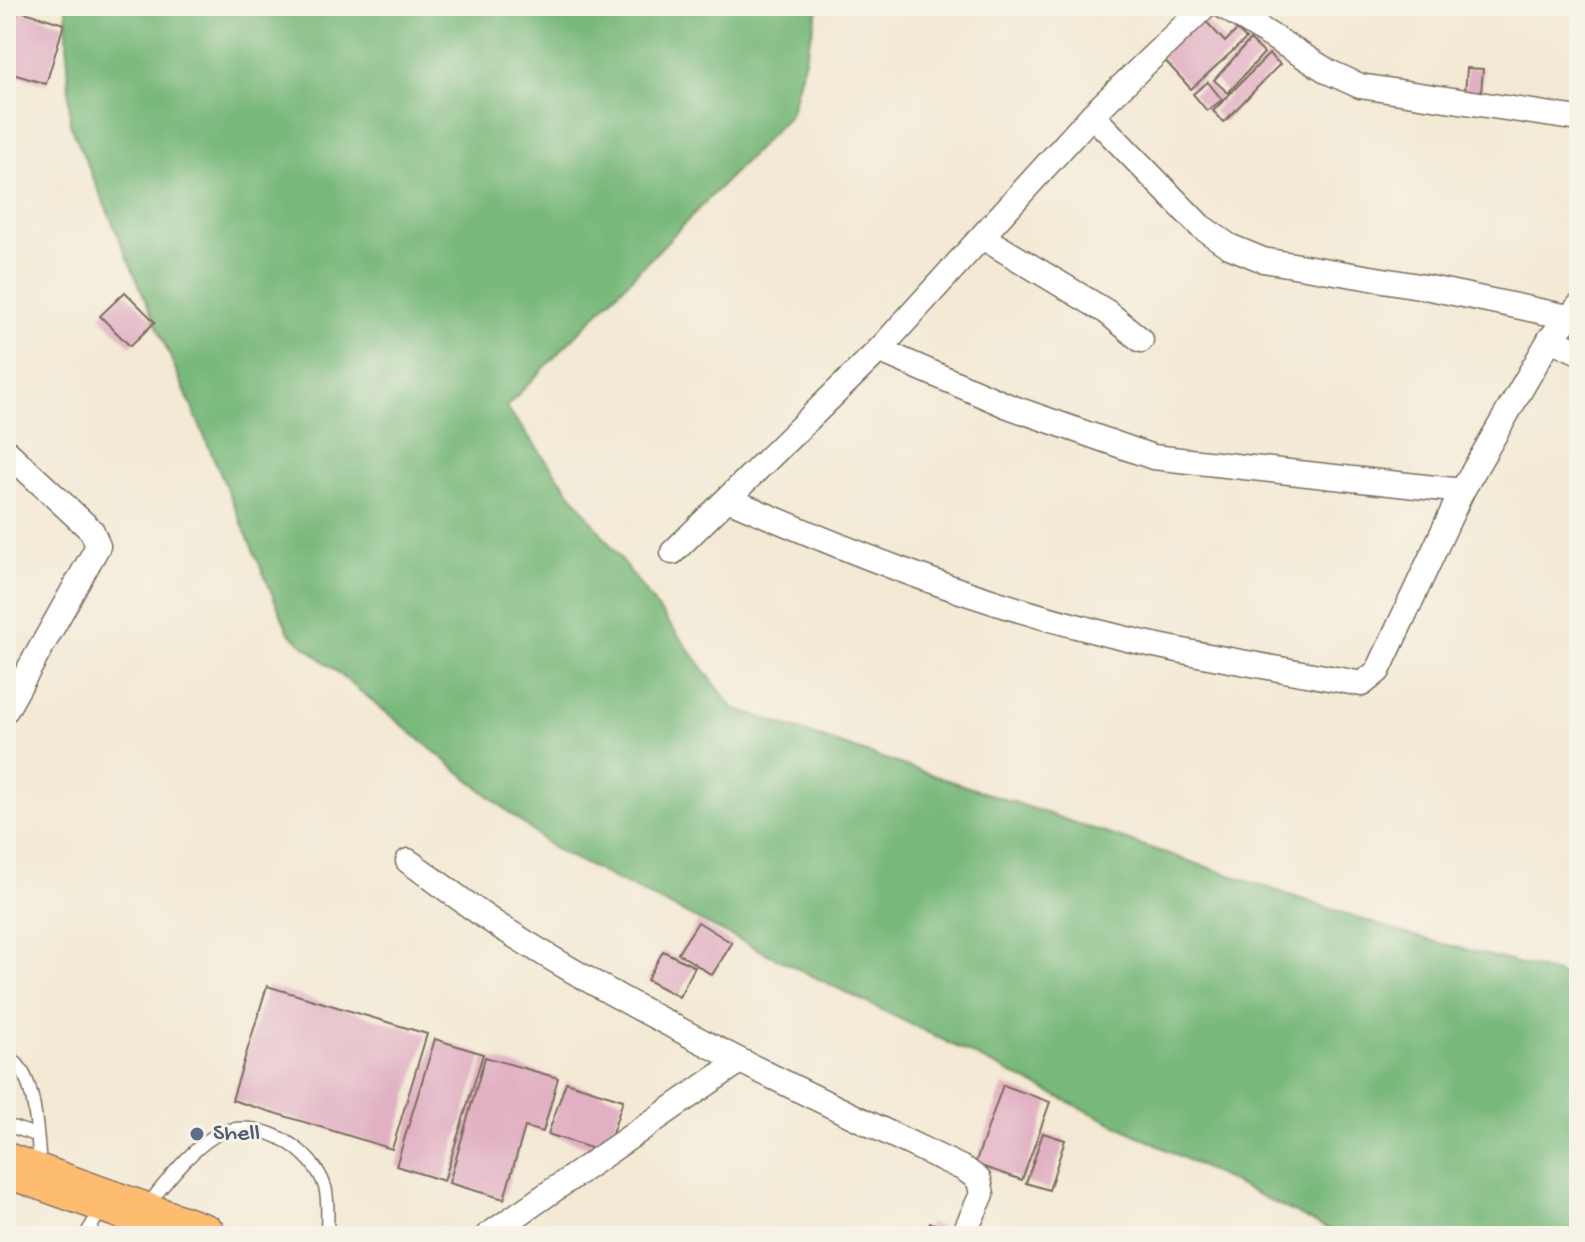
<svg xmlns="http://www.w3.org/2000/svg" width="1585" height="1242" viewBox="0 0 1585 1242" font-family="'Gochi Hand',sans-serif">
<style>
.forest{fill:#78b87a;stroke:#5a714c;stroke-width:2}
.building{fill:#e1b0c3}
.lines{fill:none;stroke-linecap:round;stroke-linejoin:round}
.lane-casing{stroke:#7b6d5e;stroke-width:15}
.street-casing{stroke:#7b6d5e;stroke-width:27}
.highway-casing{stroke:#7b6d5e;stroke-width:47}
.lane{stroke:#fff;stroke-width:12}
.street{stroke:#fff;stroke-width:24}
.highway{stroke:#fdbc6f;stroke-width:44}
.service-dot{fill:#5c6f8a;stroke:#f7f3e8;stroke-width:3}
.labels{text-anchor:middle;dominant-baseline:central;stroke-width:6;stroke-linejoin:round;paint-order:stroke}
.service-label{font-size:24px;fill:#4e5e75;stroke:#f7f3e8;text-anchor:start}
</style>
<rect width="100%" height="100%" fill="#f7f3e8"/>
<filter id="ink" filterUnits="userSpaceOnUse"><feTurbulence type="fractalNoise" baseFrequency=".0125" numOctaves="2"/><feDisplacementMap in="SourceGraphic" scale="16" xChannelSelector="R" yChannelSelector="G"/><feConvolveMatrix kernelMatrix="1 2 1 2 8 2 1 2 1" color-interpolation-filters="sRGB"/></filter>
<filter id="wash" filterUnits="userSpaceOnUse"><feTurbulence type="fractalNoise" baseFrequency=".006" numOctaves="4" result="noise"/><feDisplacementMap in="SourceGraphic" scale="32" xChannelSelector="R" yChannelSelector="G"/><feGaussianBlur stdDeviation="1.8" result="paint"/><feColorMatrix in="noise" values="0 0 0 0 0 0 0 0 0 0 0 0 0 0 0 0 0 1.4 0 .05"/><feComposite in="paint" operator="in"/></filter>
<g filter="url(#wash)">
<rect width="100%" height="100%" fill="#f3e9d4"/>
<polygon class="forest" points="66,6 819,6 790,115 506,407 733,708 1406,934 1579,979 1579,1236 1342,1236 554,849 289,633 70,124"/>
<g id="blocks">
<g class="building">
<polygon points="18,10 64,24 46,84 6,72 6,48"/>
<polygon points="1202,17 1225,42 1237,30 1246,39 1191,89 1160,55"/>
<polygon points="1250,40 1264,53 1228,93 1214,80"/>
<polygon points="1269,54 1280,64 1224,122 1213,111"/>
<polygon points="1467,68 1483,69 1481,94 1465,92"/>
<polygon points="1208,82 1222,100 1207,111 1193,94"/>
<polygon points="125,292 155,322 130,346 100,316"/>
<polygon points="698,922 732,943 712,975 678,953"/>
<polygon points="663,951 695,967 679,997 647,980"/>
<polygon points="267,986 427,1034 392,1149 232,1100"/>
<polygon points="435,1039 483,1054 444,1181 396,1166"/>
<polygon points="485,1057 558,1078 543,1132 525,1127 504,1199 449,1183"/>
<polygon points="566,1082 623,1100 606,1153 548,1134"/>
<polygon points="1003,1085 1050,1102 1022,1180 975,1164"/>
<polygon points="1043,1133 1065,1140 1049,1190 1026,1183"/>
<polygon points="930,1222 949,1232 947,1236 923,1236"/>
</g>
</g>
</g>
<g filter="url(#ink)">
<use href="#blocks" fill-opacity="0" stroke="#7b6d5e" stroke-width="2"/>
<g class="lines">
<defs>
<g id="lane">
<path d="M6,1056C37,1068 37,1137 40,1166"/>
<polyline points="6,1125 36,1135"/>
<path d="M145,1208C164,1185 196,1141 225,1131C264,1119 314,1151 325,1187C329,1201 327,1221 327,1236"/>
<polyline points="85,1236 103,1207"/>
</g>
<g id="street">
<polyline points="1223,6 1329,72 1360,86 1579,119"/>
<polyline points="1092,115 1200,226 1229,246 1263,260 1425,287 1568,317"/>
<polyline points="982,237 1107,312 1141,340"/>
<polyline points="1550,339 1579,352"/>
<polyline points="879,350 1008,406 1153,457 1462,491"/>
<polyline points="6,451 92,531 98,546 6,710"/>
<path d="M728,499C841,548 957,595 1076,626C1170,652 1267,666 1362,684L1378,671L1462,491L1550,339L1579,306"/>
<polyline points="673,552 879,350 1092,115 1205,6"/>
<path d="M408,861C441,884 473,910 507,931C653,1023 811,1096 966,1170L979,1180L982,1194L963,1236"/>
<polyline points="487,1236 740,1061"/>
</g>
<polyline id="highway" points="6,1165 204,1236"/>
</defs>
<use href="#lane" class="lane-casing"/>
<use href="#street" class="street-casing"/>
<use href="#highway" class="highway-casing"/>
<use href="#lane" class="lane"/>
<use href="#street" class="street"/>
<use href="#highway" class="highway"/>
</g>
</g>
<circle class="service-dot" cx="197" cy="1134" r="8"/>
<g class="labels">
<g class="service-label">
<text x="213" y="1134">Shell</text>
</g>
</g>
<rect width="1585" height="1242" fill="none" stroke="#f7f3e8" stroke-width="32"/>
</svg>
